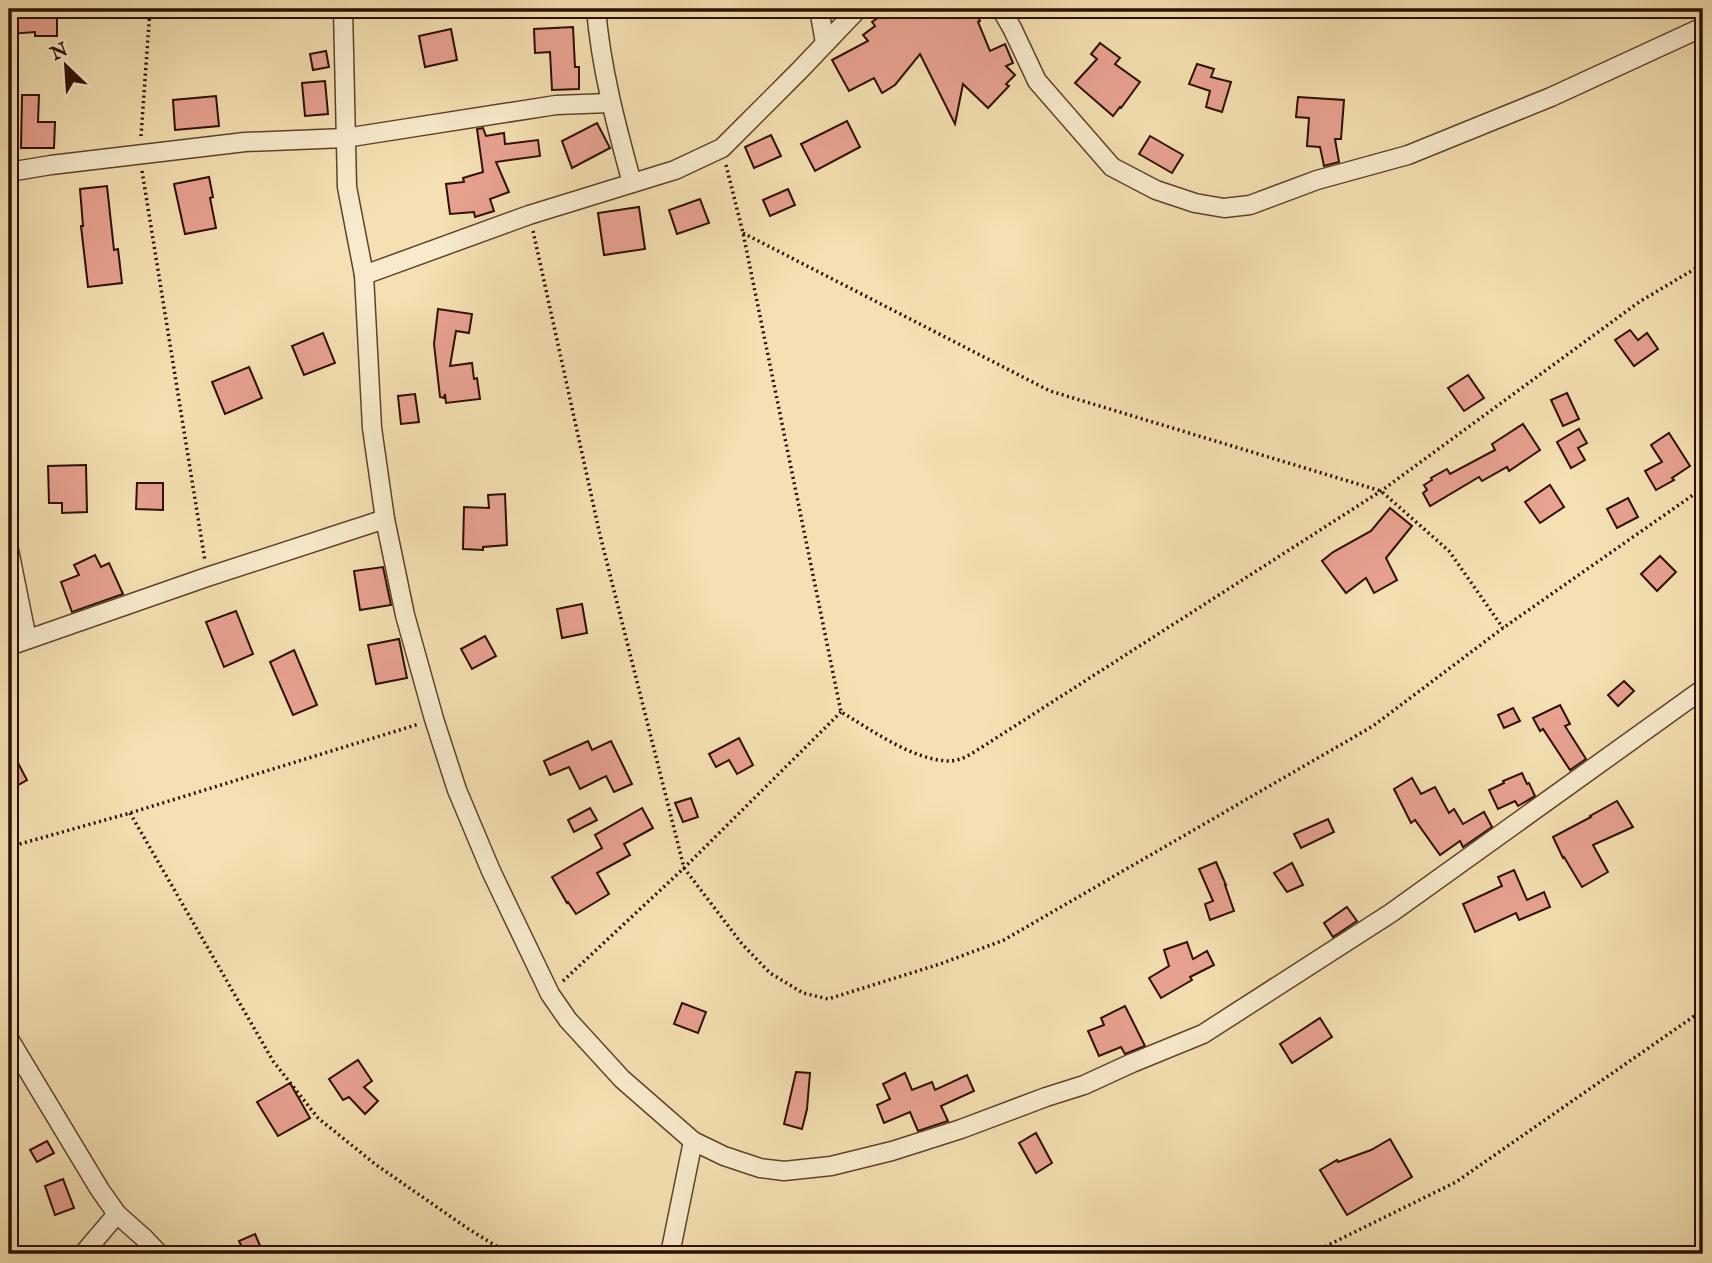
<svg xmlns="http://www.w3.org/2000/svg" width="1712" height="1263" viewBox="0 0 1712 1263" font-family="'IM FELL English',serif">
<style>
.building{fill:#e8a291;stroke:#2d0e00;stroke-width:2}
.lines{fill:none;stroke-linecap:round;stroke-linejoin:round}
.street-casing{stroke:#5f422c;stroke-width:21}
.path{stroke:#2d0e00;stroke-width:3.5;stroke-dasharray:2 3.5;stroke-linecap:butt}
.street{stroke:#f8ebcd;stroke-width:18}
</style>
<rect width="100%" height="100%" fill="#f4e0b2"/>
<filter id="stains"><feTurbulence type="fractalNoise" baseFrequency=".00286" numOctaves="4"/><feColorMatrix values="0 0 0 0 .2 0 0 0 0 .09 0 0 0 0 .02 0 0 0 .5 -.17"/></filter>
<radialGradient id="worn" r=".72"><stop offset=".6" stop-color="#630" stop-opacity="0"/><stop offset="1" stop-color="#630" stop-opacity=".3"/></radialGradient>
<g class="building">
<polygon points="9,9 57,9 57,36 35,36 35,32 9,34"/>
<polygon points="896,9 921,9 925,16 941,9 974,9 980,21 978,22 990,51 1005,44 1013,63 1006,66 1015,75 1006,84 1009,86 988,108 963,84 955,124 920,54 895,85 882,93 874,78 849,91 832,60 868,41 863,35 875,26 872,22 889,10 891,13"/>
<polygon points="573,27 575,67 579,67 579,89 552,90 550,52 535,53 534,29"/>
<polygon points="451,29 457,60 425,67 419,36"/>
<polygon points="1100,43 1120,58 1115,64 1140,82 1121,108 1120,107 1113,116 1075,83 1097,59 1091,54"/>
<polygon points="326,51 329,67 313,70 310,54"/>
<polygon points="1197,64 1214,69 1211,77 1231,82 1222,112 1206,107 1210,91 1189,84"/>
<polygon points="325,81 328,114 305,116 302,83"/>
<polygon points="22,95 39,95 38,122 55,122 54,148 21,148"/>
<polygon points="216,96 219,126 175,130 173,100"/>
<polygon points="1298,97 1344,100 1341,139 1335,139 1339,162 1324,166 1320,147 1307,146 1309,118 1296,117"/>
<polygon points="847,121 860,147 815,171 801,144"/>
<polygon points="597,123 610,148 572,168 562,141"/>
<polygon points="483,128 486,136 504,133 505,144 538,140 540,156 496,162 509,192 490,199 494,211 475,217 474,212 450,214 446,184 464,182 463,178 483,172 477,129"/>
<polygon points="771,135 781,156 754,168 745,147"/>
<polygon points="1150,136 1183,155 1172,173 1139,154"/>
<polygon points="209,177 213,197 210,198 216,228 185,234 174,184"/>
<polygon points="107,186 114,250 118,249 122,283 88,287 81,226 83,226 80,189"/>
<polygon points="788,189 795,205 770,216 763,200"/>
<polygon points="700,199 709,223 677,234 669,210"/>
<polygon points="639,207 645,249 604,255 598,213"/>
<polygon points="438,309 472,314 469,333 456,331 450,366 472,363 474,379 477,378 480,399 446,403 445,394 444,398 440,397 434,344"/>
<polygon points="1630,330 1638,340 1647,333 1658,349 1634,366 1615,340"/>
<polygon points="323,333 335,363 304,375 292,346"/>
<polygon points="249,367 262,398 225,414 212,382"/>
<polygon points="1468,375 1484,398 1464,411 1448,388"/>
<polygon points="1567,393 1579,419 1563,426 1551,400"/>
<polygon points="415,394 419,422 401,424 398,396"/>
<polygon points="1523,424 1540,450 1509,471 1507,467 1482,481 1479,477 1430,506 1423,493 1427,490 1424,485 1432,480 1431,478 1447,469 1450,474 1495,450 1492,444"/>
<polygon points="1579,429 1587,443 1578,448 1585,460 1571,468 1557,442"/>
<polygon points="1669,433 1690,466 1672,478 1674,480 1656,490 1645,471 1662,462 1651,445"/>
<polygon points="86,465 87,512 62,513 62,503 49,503 48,466"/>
<polygon points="137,483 163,483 163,510 136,509"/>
<polygon points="1550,485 1564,507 1540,523 1525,502"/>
<polygon points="505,494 507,545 483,547 483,550 463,549 464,507 489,508 488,495"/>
<polygon points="1628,498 1638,517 1617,528 1607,509"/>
<polygon points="1390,508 1412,526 1386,558 1397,580 1374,593 1366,578 1346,593 1322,561 1333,552 1371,531"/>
<polygon points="95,555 101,567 109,563 123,594 72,612 61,582 79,575 74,565"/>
<polygon points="1660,556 1676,572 1657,591 1641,574"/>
<polygon points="383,567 391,605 360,610 354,571"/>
<polygon points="582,604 587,633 562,638 557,609"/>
<polygon points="236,611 253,654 224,667 206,622"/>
<polygon points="485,636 496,656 472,669 461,649"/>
<polygon points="399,639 407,678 376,684 368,645"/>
<polygon points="294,650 317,705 293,715 270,662"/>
<polygon points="1624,681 1634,691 1618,706 1608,695"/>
<polygon points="1560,705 1570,724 1565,726 1586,759 1570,770 1543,729 1540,731 1533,718"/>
<polygon points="1513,708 1520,721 1504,728 1498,715"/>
<polygon points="739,738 753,765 737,774 729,760 716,767 709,754"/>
<polygon points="588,741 592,750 611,741 632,784 614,792 606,776 580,789 569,767 550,775 544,761"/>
<polygon points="9,746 27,780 9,790"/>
<polygon points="1522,773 1527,784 1529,783 1535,796 1518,806 1515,801 1498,809 1489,790 1504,783 1503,781"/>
<polygon points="1412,778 1421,794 1435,787 1449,813 1454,809 1463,824 1484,812 1492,827 1463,847 1460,841 1440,855 1415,820 1411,823 1394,789"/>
<polygon points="691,798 698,817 683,822 675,803"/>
<polygon points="1617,801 1633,827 1593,845 1608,872 1582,887 1564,857 1563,858 1553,837 1591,817 1590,816"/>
<polygon points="590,808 597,820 574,832 568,820"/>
<polygon points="642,808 653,828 624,844 630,855 597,873 609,894 576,914 568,902 567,903 552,877 602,848 595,835"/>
<polygon points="1328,819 1334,832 1301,848 1294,834"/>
<polygon points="1216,862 1226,885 1225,885 1234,911 1210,920 1205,904 1213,901 1199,869"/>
<polygon points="1292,863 1303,885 1287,892 1274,873"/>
<polygon points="1514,870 1527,900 1544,892 1550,907 1519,920 1516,913 1475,932 1463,904 1502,886 1498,877"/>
<polygon points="1347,907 1357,921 1333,937 1324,923"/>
<polygon points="1187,942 1193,959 1207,951 1214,965 1190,977 1192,980 1161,998 1149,978 1169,966 1164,950"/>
<polygon points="682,1003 706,1012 698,1033 674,1024"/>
<polygon points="1125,1006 1145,1046 1125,1054 1121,1047 1099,1056 1088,1031 1104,1025 1101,1018"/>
<polygon points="1320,1018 1332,1037 1292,1063 1280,1044"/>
<polygon points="358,1060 372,1081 364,1087 378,1101 365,1114 349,1097 343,1100 329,1079"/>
<polygon points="796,1072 810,1073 807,1109 802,1129 784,1124"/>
<polygon points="905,1073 912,1090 932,1082 935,1090 967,1075 974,1091 941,1106 948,1121 918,1131 910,1112 884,1123 877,1105 890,1099 883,1084"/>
<polygon points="290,1083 310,1118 278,1136 257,1102"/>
<polygon points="1036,1133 1052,1163 1036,1173 1019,1143"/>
<polygon points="1390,1139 1412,1177 1347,1215 1320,1170 1337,1160 1338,1162 1371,1150"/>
<polygon points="47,1141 54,1153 37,1162 30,1150"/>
<polygon points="63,1179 74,1208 55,1215 45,1186"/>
<polygon points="255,1234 261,1248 245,1254 239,1241"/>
</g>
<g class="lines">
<defs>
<g id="street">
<polyline points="343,9 347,187 364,275 372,428 385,519 405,615 434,719 457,790 491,871 550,994 568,1020 622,1079 693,1141 724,1156 760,1168 784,1171 831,1166 892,1151 961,1129 1046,1097 1084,1085 1132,1063 1203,1034 1391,913 1703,689"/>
<path d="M596,9C601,68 616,125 632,183"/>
<polyline points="819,9 825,43"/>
<polyline points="1001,9 1012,28 1037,81 1112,167 1156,190 1195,203 1224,208 1250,205 1317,180 1408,155 1551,97 1703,27"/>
<polyline points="9,172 51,165 245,142 345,138 556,105 610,103"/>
<polyline points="364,275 529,215 675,170 722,148 800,70 858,9"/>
<polyline points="9,550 27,639"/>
<polyline points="9,646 207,577 385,519"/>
<polyline points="9,1039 100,1190 117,1214 144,1238 159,1254"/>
<polyline points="83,1254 117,1214"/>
<polyline points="670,1254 693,1141"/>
</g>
</defs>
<use href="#street" class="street-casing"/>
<g class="path">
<polyline points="141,136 150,9"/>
<path d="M726,165L743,233L841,712C872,730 912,760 949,761C960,761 970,755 979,749L1381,491L1639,302L1703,264"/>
<polyline points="142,171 205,561"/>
<polyline points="533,231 600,535 684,868 742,944 770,973 803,993 828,999 940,964 1004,940 1373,726 1503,628 1703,488"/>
<polyline points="743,233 1050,391 1381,491 1449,551 1503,628"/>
<polyline points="130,813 273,1061 318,1118 375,1164 467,1228 509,1254"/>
<polyline points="9,847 130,813 419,724"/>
<polyline points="563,981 684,868 841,712"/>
<polyline points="1310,1254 1456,1182 1703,1010"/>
</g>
<use href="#street" class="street"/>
</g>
<rect width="1712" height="1263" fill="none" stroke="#f4e0b2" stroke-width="35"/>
<rect x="10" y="10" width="1691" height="1242" fill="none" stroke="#2d0e00" stroke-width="3.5"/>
<rect x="18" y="18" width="1677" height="1228" fill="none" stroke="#2d0e00" stroke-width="2"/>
<g transform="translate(66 66) rotate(335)" stroke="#f8ebcd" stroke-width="5" paint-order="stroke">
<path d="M0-5L12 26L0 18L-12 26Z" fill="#2d0e00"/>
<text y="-10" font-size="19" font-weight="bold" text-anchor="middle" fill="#2d0e00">N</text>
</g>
<rect width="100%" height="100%" filter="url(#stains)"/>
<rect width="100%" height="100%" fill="url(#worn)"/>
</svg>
